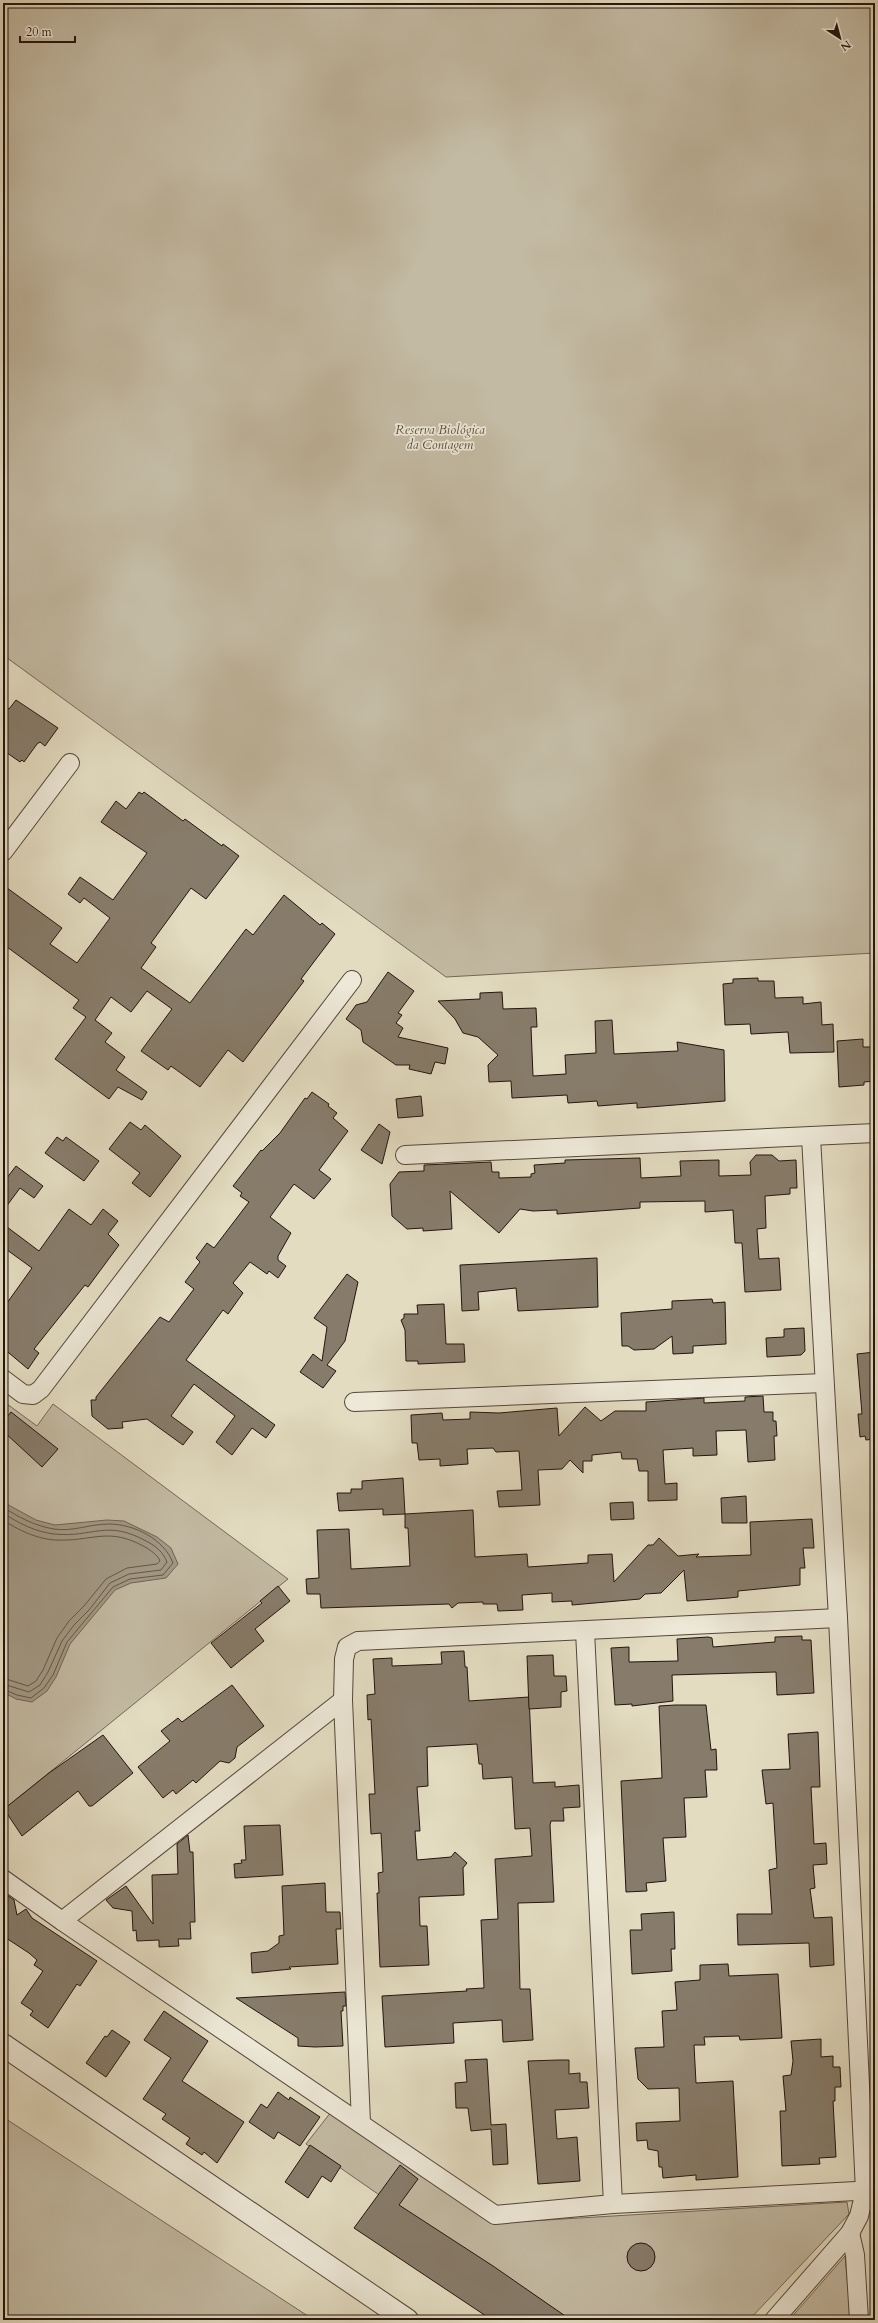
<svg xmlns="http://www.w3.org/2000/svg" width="878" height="2323" viewBox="0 0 878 2323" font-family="Cardo,serif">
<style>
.green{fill:#c3baa3;stroke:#746758}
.water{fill:#a29884;stroke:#706355}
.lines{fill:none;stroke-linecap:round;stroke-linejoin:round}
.shore{stroke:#635649;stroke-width:1}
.building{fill:#877c6b;stroke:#24140e}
.minor-casing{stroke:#54463b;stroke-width:20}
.tertiary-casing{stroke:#54463b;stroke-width:24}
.minor{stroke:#ede8d7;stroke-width:18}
.tertiary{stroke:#ede8d7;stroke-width:22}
.labels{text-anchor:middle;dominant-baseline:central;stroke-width:3.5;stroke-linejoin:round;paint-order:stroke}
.park-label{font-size:13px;font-style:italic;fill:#5c4e42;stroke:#ede8d7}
</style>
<rect width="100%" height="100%" fill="#e3dcc1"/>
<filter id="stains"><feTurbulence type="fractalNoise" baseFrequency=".005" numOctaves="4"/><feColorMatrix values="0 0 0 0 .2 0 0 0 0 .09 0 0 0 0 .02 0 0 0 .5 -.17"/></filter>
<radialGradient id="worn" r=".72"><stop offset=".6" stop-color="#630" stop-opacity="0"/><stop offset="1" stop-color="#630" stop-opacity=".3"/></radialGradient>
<g class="green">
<polygon points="3,3 875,3 875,953 446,977 3,655"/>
<polygon points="3,1401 37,1426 53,1404 288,1579 3,1810"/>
<polygon points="331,2112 496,2223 847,2202 849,2214 749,2320 559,2320 306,2144"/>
<polygon points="3,2117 314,2320 3,2320"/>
<polygon points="845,2256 851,2320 789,2320"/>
</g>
<polygon class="water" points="3,1502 36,1520 55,1525 107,1520 124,1521 157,1537 171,1548 178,1564 166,1578 131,1583 115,1590 70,1644 56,1677 47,1691 32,1702 16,1699 3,1692"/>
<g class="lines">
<g class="shore">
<path d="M3,1507C18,1517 35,1526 54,1529C72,1532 90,1524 109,1524C134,1524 164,1539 173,1563L163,1575L130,1579L113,1587L67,1642L53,1675L44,1688L31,1698L17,1695L3,1689"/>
<path d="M3,1513C18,1523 36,1532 54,1534C93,1538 106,1519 146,1541C156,1546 163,1552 167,1562L161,1570L129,1574L110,1583L89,1610L74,1625L62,1641L48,1672L40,1685L29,1692L3,1684"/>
<path d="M3,1520C18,1530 37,1539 55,1540C92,1542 108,1526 145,1547C150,1550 158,1555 160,1561L157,1564L127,1568L106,1579L84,1606L69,1621L57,1638L43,1670L36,1681L28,1686L3,1678"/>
</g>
</g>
<g class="building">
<polygon points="16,700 58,728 45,746 40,742 37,744 24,762 22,760 20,762 3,750 3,705 9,709"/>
<polygon points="139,792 142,794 144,792 183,821 185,819 222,846 223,844 239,856 206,899 191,888 151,943 156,947 141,968 190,1003 246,929 253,935 284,895 320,925 322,923 335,934 301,979 304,981 243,1062 228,1050 200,1087 171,1066 168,1070 141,1051 172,1009 147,991 131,1012 111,997 95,1020 112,1033 105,1042 125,1057 116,1070 147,1092 142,1100 118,1087 109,1099 55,1059 86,1017 73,1008 79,1000 3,944 3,885 62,928 50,944 77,963 110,918 84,898 80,903 68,894 80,877 113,900 147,853 101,822 116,801 126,809"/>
<polygon points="388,972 414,991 398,1013 402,1015 396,1023 403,1028 398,1037 448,1048 445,1064 435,1062 431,1074 409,1069 410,1065 396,1065 363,1042 361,1030 346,1019 356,1005 367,1002"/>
<polygon points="758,978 758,981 774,981 775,998 803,997 803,1004 821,1002 822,1025 833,1024 834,1052 790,1053 788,1032 751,1034 750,1024 725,1025 723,984 733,983 733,979"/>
<polygon points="502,992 503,1009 536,1008 537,1027 531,1027 533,1076 566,1074 565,1055 596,1053 595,1021 612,1020 614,1054 678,1051 677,1042 724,1050 725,1101 637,1108 637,1103 598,1106 597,1101 568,1103 567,1095 512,1098 511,1081 489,1082 488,1065 498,1055 478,1037 463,1033 455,1019 438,1001 480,999 480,993"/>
<polygon points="863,1039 863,1047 873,1047 873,1052 875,1051 875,1081 864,1082 864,1085 839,1087 837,1041"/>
<polygon points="312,1092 329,1104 328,1106 337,1113 333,1118 348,1131 319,1170 331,1179 314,1199 294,1184 270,1217 291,1233 278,1256 278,1260 286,1266 278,1278 269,1271 267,1274 250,1262 233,1283 243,1293 228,1314 223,1310 186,1360 275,1425 266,1438 252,1428 232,1455 216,1442 235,1416 194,1384 171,1416 193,1432 183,1445 147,1419 122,1422 123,1428 108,1429 92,1416 91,1400 96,1400 96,1397 160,1317 169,1322 194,1289 185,1282 200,1262 196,1258 207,1243 214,1248 249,1202 240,1196 242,1193 233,1186 261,1150 262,1151 280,1133 305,1098 307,1099"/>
<polygon points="421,1096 423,1116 398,1118 396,1099"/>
<polygon points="130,1122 141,1130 145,1125 181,1156 150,1197 132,1183 140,1173 109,1149"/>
<polygon points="379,1124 390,1132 382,1164 361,1150"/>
<polygon points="57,1137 63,1141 66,1137 99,1161 84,1181 45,1153"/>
<polygon points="756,1155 772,1155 779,1161 796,1160 797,1188 790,1188 790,1194 765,1196 766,1228 757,1229 759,1259 779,1258 781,1290 745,1292 742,1243 735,1243 733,1210 705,1212 705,1201 640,1202 640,1208 557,1214 557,1210 533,1211 520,1209 499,1233 450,1191 452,1229 423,1231 423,1228 407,1229 392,1216 390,1184 399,1172 424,1171 424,1165 491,1162 492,1172 499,1172 499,1178 531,1177 531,1174 535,1173 534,1165 565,1163 565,1160 640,1158 641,1178 681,1176 680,1161 719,1160 719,1176 751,1175 750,1162"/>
<polygon points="16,1166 43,1186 34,1198 20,1188 3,1211 3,1183"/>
<polygon points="69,1209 91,1225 103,1209 118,1221 108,1234 119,1245 88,1287 85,1285 34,1349 39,1353 28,1369 3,1348 3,1304 7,1303 32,1268 3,1247 3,1224 39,1251"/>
<polygon points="597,1258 598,1307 518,1311 516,1288 478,1292 479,1310 462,1311 460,1265"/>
<polygon points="347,1274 358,1282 345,1341 327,1365 336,1371 323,1388 300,1372 313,1354 322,1361 327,1327 314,1318"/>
<polygon points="712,1299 713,1303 725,1302 726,1344 693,1346 693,1353 673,1354 672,1336 654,1349 634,1350 628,1346 622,1346 621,1313 672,1309 672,1301"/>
<polygon points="444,1304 446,1344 464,1344 465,1362 418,1364 418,1361 406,1361 405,1330 401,1320 404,1318 404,1314 418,1314 417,1305"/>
<polygon points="804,1328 805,1351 801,1355 767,1357 766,1338 784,1337 784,1329"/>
<polygon points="875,1352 875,1439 866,1440 865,1436 860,1437 858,1414 862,1414 857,1354"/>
<polygon points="763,1396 764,1412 773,1412 773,1421 776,1421 777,1436 774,1436 775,1460 748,1462 746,1430 716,1431 717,1455 693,1456 693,1448 663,1450 665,1484 677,1483 677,1500 648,1501 648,1471 639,1471 637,1459 622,1459 621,1452 592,1455 592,1461 583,1461 583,1473 570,1460 562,1469 538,1470 540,1505 499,1507 497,1491 522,1490 519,1451 496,1452 493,1448 467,1449 468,1464 440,1466 440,1459 419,1460 417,1443 412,1443 411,1415 442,1413 443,1420 470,1419 470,1412 499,1413 557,1408 559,1436 585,1407 601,1421 615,1411 646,1411 646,1402 704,1398 704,1403 745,1401 745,1397"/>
<polygon points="11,1412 58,1449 42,1467 3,1431 3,1422"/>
<polygon points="403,1478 405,1514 383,1515 383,1509 339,1511 337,1493 351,1493 351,1489 362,1489 362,1481"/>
<polygon points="746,1496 747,1523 722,1523 721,1498"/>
<polygon points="633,1502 634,1519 611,1520 610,1503"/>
<polygon points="473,1510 475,1557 527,1554 528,1567 588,1563 588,1555 612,1554 614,1582 648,1545 653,1545 659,1538 678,1556 699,1554 696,1557 751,1555 750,1522 812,1519 814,1548 803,1548 805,1568 800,1568 800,1585 738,1591 738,1597 729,1598 687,1601 684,1570 661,1593 645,1594 640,1599 572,1605 572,1601 552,1602 552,1593 522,1595 523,1610 498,1611 497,1604 483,1604 483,1602 458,1603 452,1608 449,1604 321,1608 320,1594 307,1594 306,1579 319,1578 317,1530 349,1529 351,1569 410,1566 408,1528 405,1528 405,1514"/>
<polygon points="278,1586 290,1601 255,1629 264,1641 231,1668 211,1643 262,1603 260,1601"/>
<polygon points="802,1636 802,1640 811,1640 814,1693 777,1695 776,1672 672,1675 673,1701 632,1706 632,1704 615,1705 611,1648 629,1647 629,1662 678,1661 677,1639 708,1637 712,1638 713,1647 775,1642 775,1637"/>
<polygon points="464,1651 465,1667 467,1667 469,1701 529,1697 533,1783 555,1782 555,1787 579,1785 580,1807 563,1808 564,1821 551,1821 550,1825 554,1902 518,1903 520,1989 530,1989 533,2040 503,2042 502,2020 453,2023 454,2043 385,2047 382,1996 467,1991 466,1989 484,1988 481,1920 498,1919 495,1859 532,1856 530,1828 515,1829 512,1777 483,1779 482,1764 479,1764 477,1744 427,1747 428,1786 417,1787 420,1831 415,1831 417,1860 451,1857 455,1852 467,1863 463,1868 464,1895 419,1897 420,1926 427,1926 429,1965 380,1967 377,1893 379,1893 378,1873 383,1872 381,1833 371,1834 369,1794 375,1794 371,1719 368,1720 367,1695 375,1694 373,1659 392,1658 392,1666 442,1664 441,1652"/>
<polygon points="553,1655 554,1676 566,1676 567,1691 561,1692 561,1707 529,1709 527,1656"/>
<polygon points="232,1685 264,1726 237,1747 235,1758 229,1763 220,1761 196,1783 193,1780 176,1794 173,1790 163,1798 138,1767 170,1741 161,1731 178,1718 182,1722"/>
<polygon points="675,1705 706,1705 711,1750 716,1749 717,1770 705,1770 707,1797 684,1798 686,1837 663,1838 666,1881 646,1883 647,1891 626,1892 621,1781 662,1778 659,1706"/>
<polygon points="818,1732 820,1787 811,1787 814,1844 826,1843 827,1864 813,1865 815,1888 810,1889 814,1918 832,1917 834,1965 810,1967 809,1943 738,1945 737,1914 772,1914 769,1870 777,1868 773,1803 766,1804 762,1770 790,1769 788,1734"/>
<polygon points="103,1735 133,1773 92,1806 89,1806 78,1791 22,1836 4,1809 49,1773"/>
<polygon points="280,1825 283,1875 235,1878 234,1864 242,1863 241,1860 246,1860 244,1826"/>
<polygon points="188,1835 190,1852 193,1852 195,1922 190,1922 191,1939 178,1939 179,1946 159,1947 159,1940 137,1941 136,1930 133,1931 132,1911 113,1908 106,1900 126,1886 153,1924 152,1875 178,1874 177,1844"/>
<polygon points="325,1883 326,1912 340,1912 341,1929 336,1929 338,1964 289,1967 291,1969 252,1973 251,1953 268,1951 279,1943 279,1936 284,1935 282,1886"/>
<polygon points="3,1892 14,1900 17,1915 26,1909 32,1918 97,1961 80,1986 77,1984 48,2028 30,2015 33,2011 21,2003 43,1971 34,1965 37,1960 29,1953 3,1936"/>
<polygon points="674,1912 675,1949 671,1949 672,1971 632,1974 630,1930 642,1930 641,1914"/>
<polygon points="728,1964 729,1976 778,1974 782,2038 740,2040 739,2036 704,2037 705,2045 694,2045 696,2083 733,2081 738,2177 696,2180 696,2175 663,2178 662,2167 659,2167 658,2151 648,2149 647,2140 637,2141 636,2123 680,2121 679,2088 648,2089 638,2079 635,2048 664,2047 662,2011 677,2010 675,1982 700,1980 700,1965"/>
<polygon points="345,1992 346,2006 343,2006 343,2011 341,2011 343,2046 315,2047 298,2046 298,2038 236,1998"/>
<polygon points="164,2011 208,2041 182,2081 244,2122 217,2163 204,2152 202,2155 186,2144 190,2138 162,2119 166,2114 143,2099 171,2058 144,2040"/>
<polygon points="112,2030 130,2042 106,2077 86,2063 105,2036 107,2037"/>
<polygon points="821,2039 821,2057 833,2056 833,2067 840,2067 841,2087 835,2087 835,2101 833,2101 836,2157 819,2158 820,2164 782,2166 780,2111 786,2111 783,2076 791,2075 793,2061 791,2041"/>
<polygon points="487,2059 491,2125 506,2124 508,2164 493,2165 491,2129 471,2131 468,2108 456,2108 455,2083 467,2082 465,2060"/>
<polygon points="558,2060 569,2060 569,2074 580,2073 580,2082 587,2082 589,2108 555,2110 557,2139 577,2137 580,2181 538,2184 528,2061"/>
<polygon points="278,2092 289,2100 290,2097 320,2117 300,2146 278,2132 274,2139 249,2122 261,2104 267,2108"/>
<polygon points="310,2145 341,2166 331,2182 322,2176 308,2198 285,2182"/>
<polygon points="400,2165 418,2179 399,2205 493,2266 571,2320 492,2320 354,2228"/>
<circle cx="641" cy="2257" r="14"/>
</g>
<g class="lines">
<defs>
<g id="minor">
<polyline points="3,852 70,763"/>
<polyline points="405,1155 875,1133"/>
<polyline points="3,1379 23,1394 33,1395 41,1389 352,980"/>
<polyline points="354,1402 824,1383"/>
<polyline points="585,1631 613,2204"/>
<polyline points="3,1879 62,1921 495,2215 613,2204 875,2190"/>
<polyline points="62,1921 343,1700"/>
<polyline points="361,2123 343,1700 344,1659 347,1647 358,1641 838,1618"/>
<polyline points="850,2233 855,2255 859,2320"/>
<polyline points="774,2320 850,2233 859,2216 865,2191 838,1618 811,1137"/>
</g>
<polyline id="tertiary" points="3,2045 407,2320"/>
</defs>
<use href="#minor" class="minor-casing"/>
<use href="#tertiary" class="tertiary-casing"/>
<use href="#minor" class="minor"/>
<use href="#tertiary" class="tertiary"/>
</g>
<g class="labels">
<g class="park-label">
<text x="440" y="430">Reserva Biológica<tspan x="440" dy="15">da Contagem</tspan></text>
</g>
</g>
<rect width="878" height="2323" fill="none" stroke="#e3dcc1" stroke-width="16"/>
<rect x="4" y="4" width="870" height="2315" fill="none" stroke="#24140e" stroke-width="2"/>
<rect x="8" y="8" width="862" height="2307" fill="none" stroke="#24140e"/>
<g transform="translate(840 38) rotate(144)" stroke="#ede8d7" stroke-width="3" paint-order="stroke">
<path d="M0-3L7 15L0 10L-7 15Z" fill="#24140e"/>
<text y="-6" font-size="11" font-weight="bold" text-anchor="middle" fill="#24140e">N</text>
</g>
<path d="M20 36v6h55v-6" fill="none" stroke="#24140e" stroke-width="2"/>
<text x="26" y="36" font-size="12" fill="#24140e" stroke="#ede8d7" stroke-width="3" paint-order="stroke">20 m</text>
<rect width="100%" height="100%" filter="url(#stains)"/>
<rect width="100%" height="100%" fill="url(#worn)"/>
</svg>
